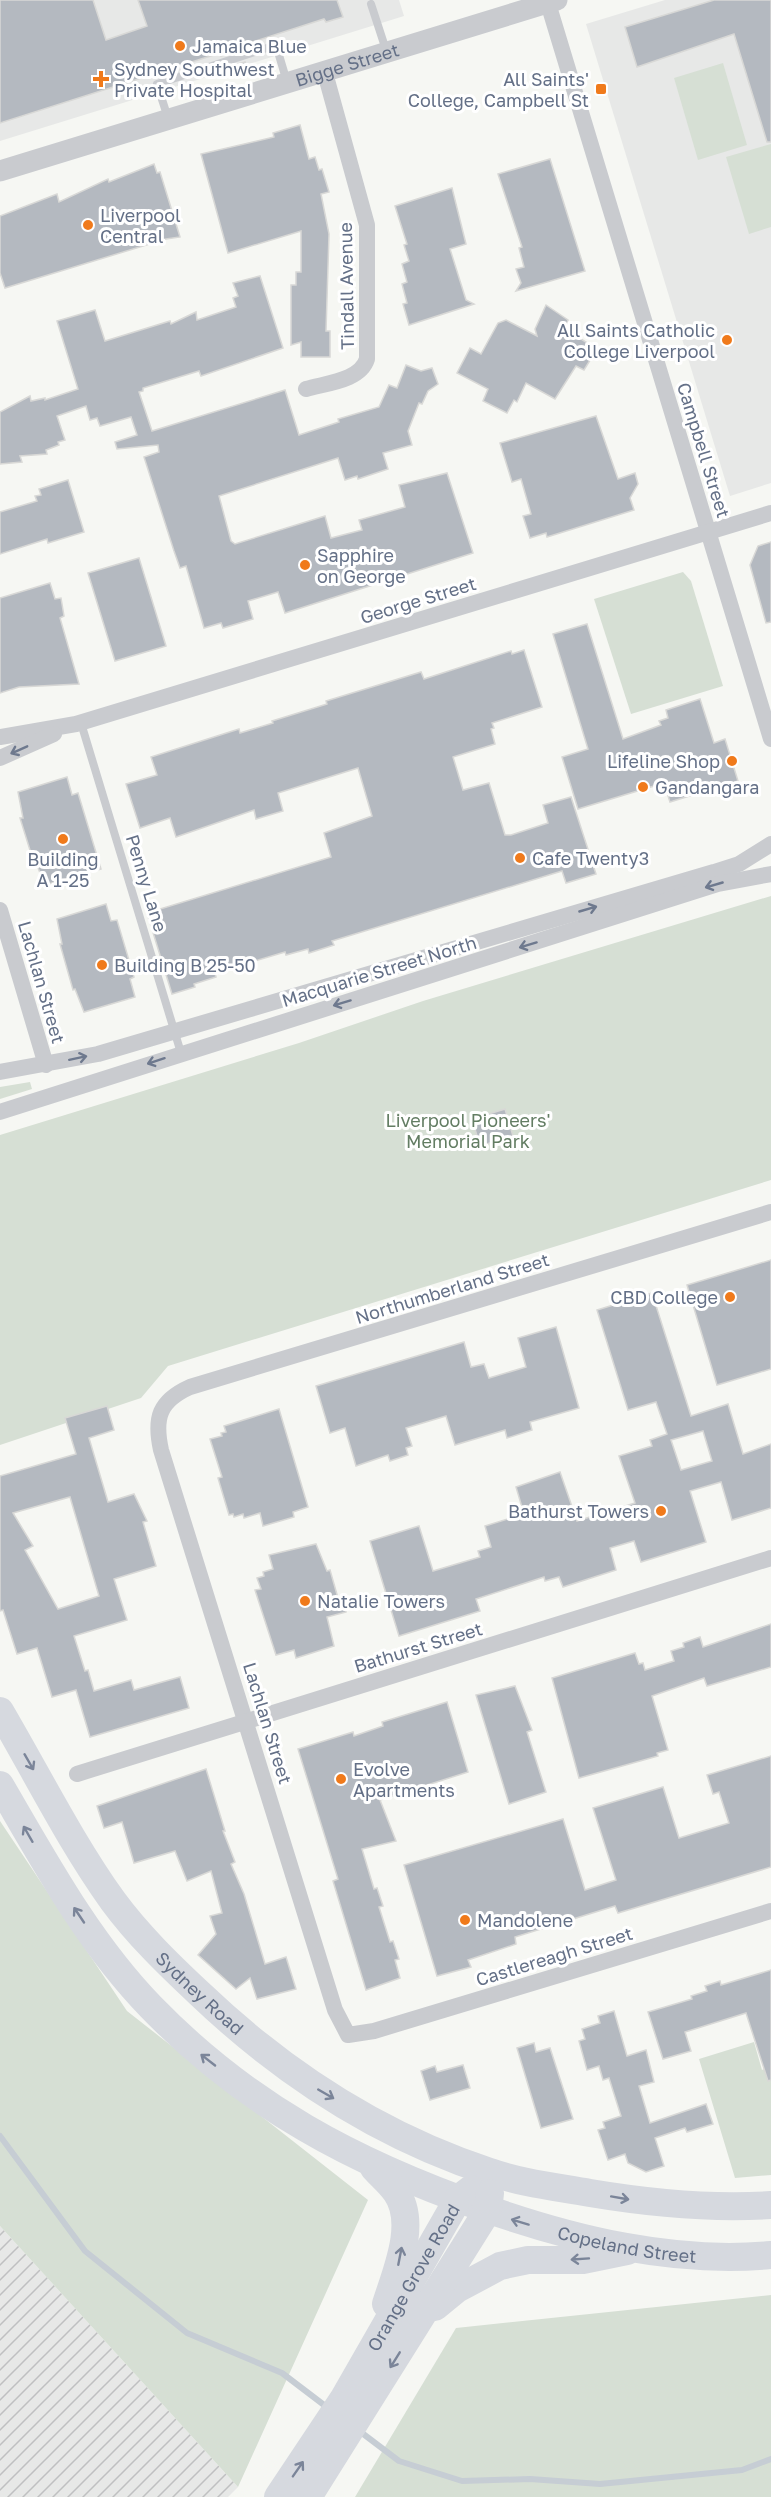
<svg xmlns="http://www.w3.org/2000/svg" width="771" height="2497" viewBox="0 0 771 2497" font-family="'Golos Text',sans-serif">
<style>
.built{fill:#e7e8e7}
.industrial{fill:url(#industrial-furrows)}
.green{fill:#d6dfd4}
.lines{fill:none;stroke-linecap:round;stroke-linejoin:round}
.stream{stroke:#c6cdd4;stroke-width:6}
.building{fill:#b4b9c0;stroke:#d8d8d6;stroke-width:1.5;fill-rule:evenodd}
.service{stroke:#c9cbcf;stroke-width:8}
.minor{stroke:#c9cbcf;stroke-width:16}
.tertiary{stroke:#c9cbcf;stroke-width:21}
.trunk{stroke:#d6d9df;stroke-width:28}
.oneway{stroke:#6e798e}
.oneway2{stroke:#7b8599}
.poi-dot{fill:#f07a1b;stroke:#fff;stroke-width:2}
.labels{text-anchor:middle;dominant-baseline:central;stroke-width:6;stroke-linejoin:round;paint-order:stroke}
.poi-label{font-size:18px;fill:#647087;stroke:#fff;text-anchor:start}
.street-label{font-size:18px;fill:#647087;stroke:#fff}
.park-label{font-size:18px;fill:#637d63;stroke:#fff}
</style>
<defs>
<pattern id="industrial-furrows" width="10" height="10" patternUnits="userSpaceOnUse" patternTransform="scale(1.5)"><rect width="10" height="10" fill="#e7e8e7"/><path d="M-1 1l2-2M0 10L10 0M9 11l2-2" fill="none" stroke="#bfc0c1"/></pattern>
</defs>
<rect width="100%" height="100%" fill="#f6f7f3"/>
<g class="built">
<polygon points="0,0 399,0 404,16 0,141"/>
<polygon points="665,0 771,0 771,483 730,496 586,24"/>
</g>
<polygon class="industrial" points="0,2226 238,2487 228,2497 0,2497"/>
<g class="green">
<polygon points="723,63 747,145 698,160 674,78"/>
<polygon points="771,144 771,227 749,234 726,157"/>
<polygon points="683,572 691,581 723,686 631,714 594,599"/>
<polygon points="771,896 771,1180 168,1366 141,1398 0,1445 0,1135 299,1043 423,1001"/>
<polygon points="30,1082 32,1089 0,1099 0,1087"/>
<polygon points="0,1821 127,2011 368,2200 238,2487 0,2226"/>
<polygon points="754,2042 762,2070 771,2066 771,2175 735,2178 699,2059"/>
<polygon points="771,2295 771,2497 355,2497 456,2328"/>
</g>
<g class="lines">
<g class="stream">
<polyline points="0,2136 85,2251 187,2333 282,2373 328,2408"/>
<polyline points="358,2430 399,2461 462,2481 530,2479 600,2484 742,2470 771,2459"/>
</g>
</g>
<g class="building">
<polygon points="0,0 93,0 106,40 147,26 138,0 337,0 343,17 326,22 324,19 240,46 241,50 221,56 220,53 0,123"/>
<polygon points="714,0 771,0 771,142 767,142 734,34 637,67 625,27"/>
<polygon points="245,62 246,66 227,73 225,68"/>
<polygon points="300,125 309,159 315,157 319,170 322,169 329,192 321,194 329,234 326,331 330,331 330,357 301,357 301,342 291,345 291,285 296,285 296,272 301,272 301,231 228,253 201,154 274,137 273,133"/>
<polygon points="550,159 585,271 516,291 521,283 516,269 524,267 519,248 522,247 498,174"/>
<polygon points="154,164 157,173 160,172 180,237 166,239 5,288 0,273 0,216 57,194 59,202 108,179 109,182"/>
<polygon points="452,188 466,244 450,249 466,300 474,304 409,325 403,304 407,303 402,284 407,282 402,264 409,261 404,245 407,244 395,206"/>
<polygon points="260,276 283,348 201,376 199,371 143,388 143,391 139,392 152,431 285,390 299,435 339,422 338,419 379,407 389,385 397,388 406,365 421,371 432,368 438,384 428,391 422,404 419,403 408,431 412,445 383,453 388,469 358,479 357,476 345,480 338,458 219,496 231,541 235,544 325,516 331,538 362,530 359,520 405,507 399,485 447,473 473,553 285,613 278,592 248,601 253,619 223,628 221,623 204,628 186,566 180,568 174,551 144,457 159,452 158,445 117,449 115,442 137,435 131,417 100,426 97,418 90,420 86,406 57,416 65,440 58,442 59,445 46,450 47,454 20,456 22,462 0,464 0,412 30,396 31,401 45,398 45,400 78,389 57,321 95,310 105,341 170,321 171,324 196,312 197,320 236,307 233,298 238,296 233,283"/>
<polygon points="546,305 568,320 565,329 597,349 584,370 576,366 555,399 526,383 517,402 514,400 507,413 483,401 488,389 457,373 470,348 481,354 498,323 506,320 537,336 535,329"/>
<polygon points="596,416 618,479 635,473 638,484 630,498 634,510 547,537 546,533 530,538 523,516 531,514 521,479 512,482 500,443"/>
<polygon points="68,480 84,532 48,543 47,539 0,554 0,512 37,501 35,496 41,495 39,489"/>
<polygon points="771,542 771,622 766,623 750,565 758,546"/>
<polygon points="139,558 166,646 115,661 88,573"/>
<polygon points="50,583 55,599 61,598 64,616 60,618 79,684 19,687 0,693 0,598"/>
<polygon points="587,624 623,739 661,725 659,721 668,718 666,710 700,699 714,743 725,739 738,781 670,802 664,783 578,809 562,757 588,749 553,634"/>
<polygon points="524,650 542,707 492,723 494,728 491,729 495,744 453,757 463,790 489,783 505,835 511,835 548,823 543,805 571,797 596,874 566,883 562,871 332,941 334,945 309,953 308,949 286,955 285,952 215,973 216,977 194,984 195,987 172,994 147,913 331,857 324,833 372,816 358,768 278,793 283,811 256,819 254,810 176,837 170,818 140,828 126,784 157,775 151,757 239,729 240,733 273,723 272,721 327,704 326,701 421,672 424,679 511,651 512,654"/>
<polygon points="67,777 72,795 78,793 101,869 45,885 36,863 34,863 20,818 23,818 18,792"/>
<polygon points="106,904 111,921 117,920 134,977 130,979 135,997 84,1012 75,989 73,990 60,944 62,944 57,919"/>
<polygon points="505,1109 513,1136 480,1146 472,1119"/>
<polygon points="771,1260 771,1369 717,1385 687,1285"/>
<path d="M652,1293L691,1416L728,1404L743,1454L771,1444V1508L732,1520L721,1482L690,1491L706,1542L641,1562L634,1541L610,1548L616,1570L563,1587L559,1577L545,1581L544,1577L476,1599L480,1611L399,1636L370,1541L419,1526L433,1571L480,1557L478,1551L491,1547L485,1526L524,1514L516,1487L560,1472L577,1521L635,1503L619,1456L652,1446L650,1440L667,1434L656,1402L628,1410L597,1310ZM703,1431L712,1461L681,1470L671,1440Z"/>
<polygon points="556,1327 579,1408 530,1422 532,1430 507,1438 505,1430 455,1445 446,1416 406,1428 412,1446 406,1448 408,1455 390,1461 388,1455 356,1466 345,1428 330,1433 316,1386 464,1342 471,1367 484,1364 489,1378 526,1367 518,1338"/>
<path d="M107,1406L114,1430L89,1438L108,1502L134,1494L147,1521L143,1522L156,1566L114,1579L127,1620L74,1636L85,1671L88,1670L94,1691L131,1680L134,1690L180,1677L189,1708L90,1737L76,1690L52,1697L37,1648L17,1654L3,1610L0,1611V1476L76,1454L65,1418ZM70,1497L99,1596L58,1609L25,1550L33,1546L13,1513Z"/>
<polygon points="279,1409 308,1507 293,1512 294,1517 263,1526 260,1513 244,1518 243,1514 234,1517 233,1514 229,1515 218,1478 222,1477 210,1439 222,1436 221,1433 226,1432 224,1426"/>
<polygon points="316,1544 327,1571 330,1570 338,1598 342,1597 346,1612 327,1617 334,1646 296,1658 294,1650 276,1655 255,1590 261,1589 257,1578 264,1576 263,1572 273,1569 269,1555"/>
<polygon points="771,1624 771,1667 707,1686 704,1678 652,1696 668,1750 657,1753 658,1756 579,1778 552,1678 635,1653 639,1664 643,1663 645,1670 674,1661 671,1651 684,1647 683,1643 700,1637 703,1647"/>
<polygon points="515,1686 532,1730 527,1732 546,1792 509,1804 476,1695"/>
<polygon points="447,1702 468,1772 380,1800 396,1841 362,1849 374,1889 377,1888 383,1906 379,1907 390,1942 393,1941 399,1959 395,1960 400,1978 366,1990 333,1881 338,1879 298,1749 353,1732 354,1736 383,1726 382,1722"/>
<polygon points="771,1756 771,1867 618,1913 615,1906 515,1937 516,1944 468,1960 471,1967 437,1976 404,1865 563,1819 585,1890 616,1880 593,1808 663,1787 679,1838 729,1823 719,1792 713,1794 707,1775"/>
<polygon points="206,1769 225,1831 223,1831 235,1862 231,1864 244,1894 265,1964 286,1957 296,1989 257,1999 250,1978 236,1989 198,1955 216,1934 210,1916 222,1913 211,1871 187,1881 175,1851 134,1863 122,1822 104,1828 97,1806"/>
<polygon points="771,1970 771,2080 768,2081 746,2013 685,2032 691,2051 663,2059 648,2012 692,1999 691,1996 707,1991 705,1986 720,1981 721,1985"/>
<polygon points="614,2011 627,2056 646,2050 654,2082 639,2086 650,2123 706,2104 713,2124 687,2132 685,2128 655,2138 664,2166 646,2172 628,2163 625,2154 608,2160 598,2130 605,2128 603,2122 621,2116 609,2078 603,2080 599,2066 587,2070 579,2041 585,2039 582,2029 600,2023 598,2016"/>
<polygon points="534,2043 536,2052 550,2048 573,2119 541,2128 517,2048"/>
<polygon points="463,2065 470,2088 430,2100 421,2071 435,2066 437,2072"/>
</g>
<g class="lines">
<g class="service">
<polyline points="371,4 387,53"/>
<polyline points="168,118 157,84 276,45 287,82"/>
<polyline points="81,723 181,1053"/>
</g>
<g class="minor">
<polyline points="547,0 771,739"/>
<path d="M306,389C326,383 360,381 367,359V225L325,73"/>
<polyline points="0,737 76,724 771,513"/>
<polyline points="0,758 54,734"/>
<polyline points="0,910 46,1065"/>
<polyline points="0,1072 98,1054 714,872 739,864 771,844"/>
<polyline points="0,1112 718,884 771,874"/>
<path d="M771,1212L190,1387C159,1401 154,1418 161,1450L335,2010L348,2035L374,2031L771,1911"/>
<polyline points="77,1774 771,1558"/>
</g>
<path class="tertiary" id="s1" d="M0,171L557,0"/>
<g class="trunk">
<path id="s2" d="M0,1711C37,1774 70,1841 113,1901C138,1935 169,1965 200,1994C283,2073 380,2136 490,2172C521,2183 557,2187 590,2193C650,2203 711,2209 771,2205"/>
<path id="s3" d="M0,1785C45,1862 88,1942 151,2007C247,2106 355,2163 484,2208C575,2240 674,2264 771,2255"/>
<path d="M374,2168C381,2176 390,2183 396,2192C418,2223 396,2272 386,2304"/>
<polyline points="435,2307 457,2289 500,2266 528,2260 583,2260 627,2251"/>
<path id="s4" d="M278,2497L344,2398L458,2199L471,2189"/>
<polyline points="308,2497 488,2210 490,2193"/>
</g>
</g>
<defs><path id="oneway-shaft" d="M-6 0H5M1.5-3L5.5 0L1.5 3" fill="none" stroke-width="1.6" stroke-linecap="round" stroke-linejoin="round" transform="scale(1.5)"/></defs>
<g class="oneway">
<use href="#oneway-shaft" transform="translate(19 750) rotate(156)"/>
<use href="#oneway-shaft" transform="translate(714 885) rotate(164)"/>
<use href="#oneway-shaft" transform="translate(588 909) rotate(-16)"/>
<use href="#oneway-shaft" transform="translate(528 945) rotate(163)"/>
<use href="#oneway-shaft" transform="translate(342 1003) rotate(163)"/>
<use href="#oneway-shaft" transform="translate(78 1058) rotate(-12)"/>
<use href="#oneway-shaft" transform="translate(156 1061) rotate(162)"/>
</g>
<g class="oneway2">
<use href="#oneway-shaft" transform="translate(29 1762) rotate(60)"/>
<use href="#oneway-shaft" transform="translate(28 1834) rotate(-120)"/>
<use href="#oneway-shaft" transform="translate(79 1915) rotate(-124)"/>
<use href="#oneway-shaft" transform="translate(208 2060) rotate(-142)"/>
<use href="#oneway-shaft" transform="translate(326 2094) rotate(30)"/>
<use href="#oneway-shaft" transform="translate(620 2198) rotate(10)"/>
<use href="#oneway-shaft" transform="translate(520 2222) rotate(-163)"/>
<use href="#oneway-shaft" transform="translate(400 2256) rotate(-79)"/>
<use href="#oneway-shaft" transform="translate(580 2259) rotate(176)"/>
<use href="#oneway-shaft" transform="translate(395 2360) rotate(122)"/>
<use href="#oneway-shaft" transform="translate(298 2469) rotate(-55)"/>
</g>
<g class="poi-dot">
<circle cx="180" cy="46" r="6"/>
<path d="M98 70h6v6h6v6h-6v6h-6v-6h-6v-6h6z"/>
<rect x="595" y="83" width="12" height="12" rx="3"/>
<circle cx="88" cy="225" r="6"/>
<circle cx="727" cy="340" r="6"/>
<circle cx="305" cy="565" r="6"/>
<circle cx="732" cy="761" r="6"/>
<circle cx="643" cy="787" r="6"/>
<circle cx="63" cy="839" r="6"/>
<circle cx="520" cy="858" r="6"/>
<circle cx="102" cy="965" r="6"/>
<circle cx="730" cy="1297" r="6"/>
<circle cx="661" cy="1511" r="6"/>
<circle cx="305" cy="1601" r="6"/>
<circle cx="341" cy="1779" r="6"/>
<circle cx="465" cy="1920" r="6"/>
</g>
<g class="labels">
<g class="poi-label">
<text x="192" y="46">Jamaica Blue</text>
<text x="114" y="69">Sydney Southwest<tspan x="114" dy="21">Private Hospital</tspan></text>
<text x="589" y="79" text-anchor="end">All Saints'<tspan x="589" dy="21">College, Campbell St</tspan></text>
<text x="100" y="215">Liverpool<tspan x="100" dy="21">Central</tspan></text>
<text x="715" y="330" text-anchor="end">All Saints Catholic<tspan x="715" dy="21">College Liverpool</tspan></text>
<text x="317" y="555">Sapphire<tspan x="317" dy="21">on George</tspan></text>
<text x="720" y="761" text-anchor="end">Lifeline Shop</text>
<text x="655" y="787">Gandangara</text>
<text x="532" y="858">Cafe Twenty3</text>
<text x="63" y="859" text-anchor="middle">Building<tspan x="63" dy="21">A 1-25</tspan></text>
<text x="114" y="965">Building B 25-50</text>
<text x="718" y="1297" text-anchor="end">CBD College</text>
<text x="649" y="1511" text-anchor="end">Bathurst Towers</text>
<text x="317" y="1601">Natalie Towers</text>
<text x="353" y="1769">Evolve<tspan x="353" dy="21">Apartments</tspan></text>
<text x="477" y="1920">Mandolene</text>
</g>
<g class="street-label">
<text stroke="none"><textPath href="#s1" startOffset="363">Bigge Street</textPath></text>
<text transform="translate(346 286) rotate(-91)">Tindall Avenue</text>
<text transform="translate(704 450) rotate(73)">Campbell Street</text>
<text transform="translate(418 600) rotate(-17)">George Street</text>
<text transform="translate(147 883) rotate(73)">Penny Lane</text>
<text transform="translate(379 971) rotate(-17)">Macquarie Street North</text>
<text transform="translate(42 982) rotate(74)">Lachlan Street</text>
<text transform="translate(452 1288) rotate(-17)">Northumberland Street</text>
<text transform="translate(418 1647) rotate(-17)">Bathurst Street</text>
<text transform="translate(268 1723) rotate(73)">Lachlan Street</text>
<text transform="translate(554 1956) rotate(-17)">Castlereagh Street</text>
<text stroke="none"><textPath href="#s2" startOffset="348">Sydney Road</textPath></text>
<text stroke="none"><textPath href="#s3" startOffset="810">Copeland Street</textPath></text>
<text stroke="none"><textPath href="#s4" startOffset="258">Orange Grove Road</textPath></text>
</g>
<g class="park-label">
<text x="468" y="1120">Liverpool Pioneers'<tspan x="468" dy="21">Memorial Park</tspan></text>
</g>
</g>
</svg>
